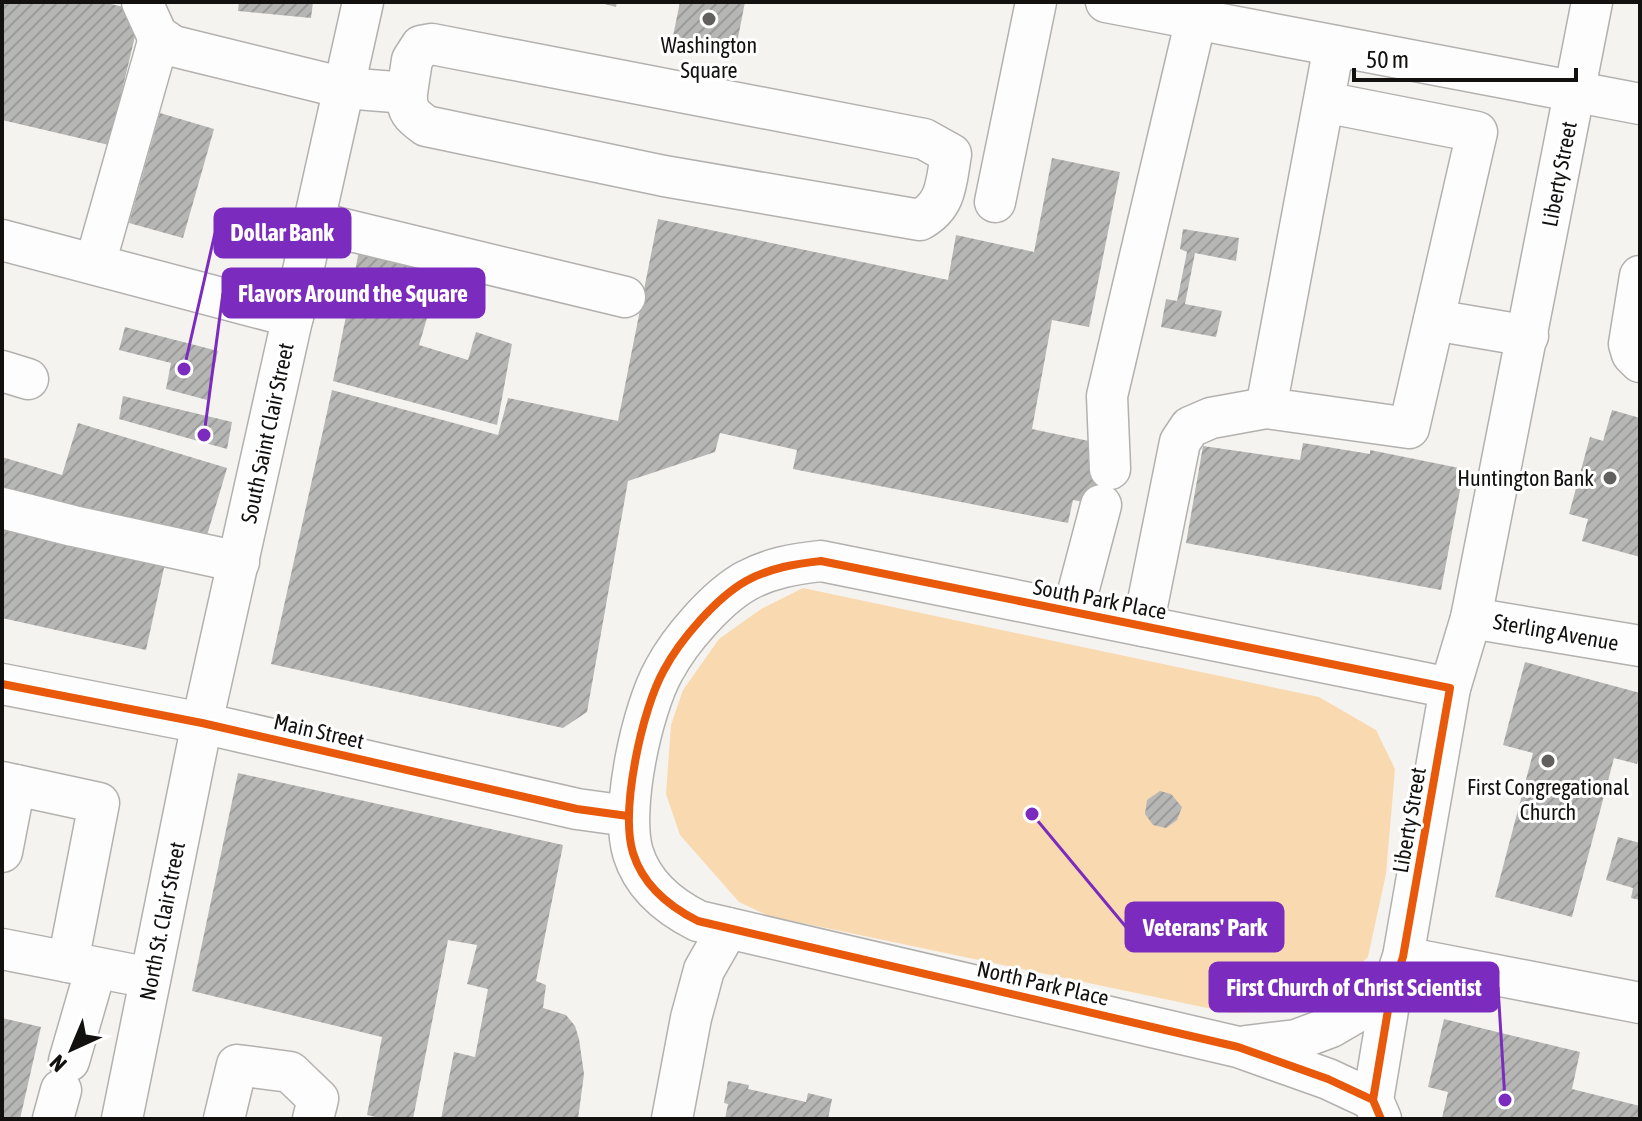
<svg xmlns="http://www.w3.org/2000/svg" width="1642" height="1121" viewBox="0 0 1642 1121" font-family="'Asap Condensed',sans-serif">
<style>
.park{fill:#f9d9b0}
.building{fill:url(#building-hatch)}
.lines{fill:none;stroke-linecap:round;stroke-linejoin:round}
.minor-casing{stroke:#b2b1af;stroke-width:43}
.minor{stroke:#fefdfd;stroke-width:40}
.cycleway-casing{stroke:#fff;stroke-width:13}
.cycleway{stroke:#e8590c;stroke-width:8}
.poi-dot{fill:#61605e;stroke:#fff;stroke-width:3}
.labels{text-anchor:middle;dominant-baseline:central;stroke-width:6;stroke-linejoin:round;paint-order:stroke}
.poi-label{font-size:22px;fill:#121110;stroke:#fff}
.street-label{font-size:22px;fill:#121110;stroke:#fff}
.leader{fill:none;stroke:#7b2cbf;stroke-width:3}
.callout-dot{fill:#7b2cbf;stroke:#fff;stroke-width:3}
.callout{fill:#7b2cbf;stroke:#7b2cbf;stroke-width:3}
.callout-label{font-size:24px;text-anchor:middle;font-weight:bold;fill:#fff}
</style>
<defs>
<pattern id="building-hatch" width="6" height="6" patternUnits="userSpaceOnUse" patternTransform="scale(2)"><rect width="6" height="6" fill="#b6b6b5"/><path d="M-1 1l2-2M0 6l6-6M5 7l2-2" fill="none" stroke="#9b9b9b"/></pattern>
</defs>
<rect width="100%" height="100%" fill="#f5f3f0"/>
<polygon class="park" points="803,588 1319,697 1376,730 1395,769 1386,874 1368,957 1328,996 1300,1008 1272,1012 1231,1013 769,916 739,902 680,835 666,794 671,725 683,690 719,639 761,609"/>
<g class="building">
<polygon points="2,2 102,2 141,11 109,145 2,120"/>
<polygon points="239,2 313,2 311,18 238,11"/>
<polygon points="597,2 617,2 616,7"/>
<polygon points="680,2 745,2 736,48 673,36"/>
<polygon points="160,113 214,129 183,238 129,223"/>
<polygon points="1052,158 1120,172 1089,327 1052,320 1032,429 1103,444 1119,472 1111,507 1073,500 1068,523 793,469 797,450 720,433 715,452 628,481 587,712 563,728 271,664 332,390 498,435 508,398 618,421 658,219 948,280 956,235 1034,252"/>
<polygon points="1183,229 1239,238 1236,261 1195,253 1185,304 1222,311 1216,337 1161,327 1166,299 1177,301 1187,252 1180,249"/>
<polygon points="360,246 442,268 419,345 468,360 476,332 512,344 497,425 333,381"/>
<polygon points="125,327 218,351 207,400 166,389 171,363 119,350"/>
<polygon points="123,396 232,422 227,449 119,419"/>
<polygon points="1612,410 1640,418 1640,557 1582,541 1588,519 1569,514 1590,437 1603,441"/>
<polygon points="78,423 227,468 203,549 2,489 2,457 62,475"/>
<polygon points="1303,443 1370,454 1370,450 1464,469 1441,590 1186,543 1203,446 1300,460"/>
<polygon points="2,517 167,554 146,650 2,618"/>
<polygon points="1525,662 1640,693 1640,752 1637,764 1614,758 1572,917 1495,897 1533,753 1503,745"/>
<polygon points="238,773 563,845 536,981 546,985 543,1008 566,1015 575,1026 579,1039 584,1074 578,1119 441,1119 454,1052 475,1057 488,989 467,984 477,945 448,940 413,1119 384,1119 367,1115 382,1037 192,991"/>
<polygon points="1160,791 1171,794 1182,807 1177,820 1166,828 1153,825 1145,814 1147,800"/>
<polygon points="1618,837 1640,843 1640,900 1631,898 1633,888 1606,880"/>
<polygon points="2,1018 41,1027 20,1119 2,1119"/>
<polygon points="1444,1019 1580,1052 1572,1089 1640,1106 1640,1119 1442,1118 1448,1092 1428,1087"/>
<polygon points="728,1081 749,1085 748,1089 806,1102 808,1093 832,1099 828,1119 725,1119 728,1104 724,1103"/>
</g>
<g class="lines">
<defs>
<g id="minor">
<path d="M142,2L157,35L173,46L344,88L407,93C406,111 412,116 426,126L664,176L920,220C947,205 946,183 951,154L924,139L432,44L421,46L412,60L407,93"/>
<polyline points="1106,2 1640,104"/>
<polyline points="1324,102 1477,132 1409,428 1266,408 1334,46"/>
<polyline points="995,202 1036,2"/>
<polyline points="314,222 625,297"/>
<polyline points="2,240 293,317"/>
<polyline points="95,264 159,38"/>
<polyline points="1640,276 1629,344 1632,354 1640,362"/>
<polyline points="1434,320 1528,336"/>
<polyline points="2,371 28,379"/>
<polyline points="1110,469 1107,396 1196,19"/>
<polyline points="2,508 73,526 239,562"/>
<polyline points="1073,611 1101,505"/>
<polyline points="1471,618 1640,646"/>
<polyline points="1143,626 1180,442 1190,427 1211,418 1266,408"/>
<polyline points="2,684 202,723 577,809 628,816"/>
<polyline points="2,782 99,803 68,962"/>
<polyline points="2,852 15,785"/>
<polyline points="2,949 150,978"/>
<polyline points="1403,957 1640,1003"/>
<polyline points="1246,1046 1296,1040 1331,1027 1391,992"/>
<polyline points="69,1061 96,968"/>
<path d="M1373,1100L1328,1079L1238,1047L698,921C670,907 643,885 633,853C620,810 642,709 664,670C680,640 716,598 746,581C770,568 794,564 821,561L1450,688"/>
<polyline points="53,1119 61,1090"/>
<polyline points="122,1119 202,723 363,2"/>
<polyline points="224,1119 237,1065 290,1072 318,1099 313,1119"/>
<polyline points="672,1119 691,1018 704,970 728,928"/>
<polyline points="1381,1119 1373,1100 1391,992 1403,957 1450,688 1471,618 1592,2"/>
</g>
</defs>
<use href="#minor" class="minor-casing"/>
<use href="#minor" class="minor"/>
<defs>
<g id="cycleway">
<polyline points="2,684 202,723 577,809 628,816"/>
<path d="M1373,1100L1328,1079L1238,1047L698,921C670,907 643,885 633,853C620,810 642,709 664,670C680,640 716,598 746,581C770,568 794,564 821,561L1450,688L1403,957L1391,992L1373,1100L1381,1119"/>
</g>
</defs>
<use href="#cycleway" class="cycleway-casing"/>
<use href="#cycleway" class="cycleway"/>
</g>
<g class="poi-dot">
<circle cx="709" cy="19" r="8"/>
<circle cx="1610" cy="478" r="8"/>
<circle cx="1548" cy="761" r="8"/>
</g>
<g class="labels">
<g class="poi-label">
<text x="709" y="45">Washington<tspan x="709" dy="25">Square</tspan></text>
<text x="1594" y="478" text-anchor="end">Huntington Bank</text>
<text x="1548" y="787">First Congregational<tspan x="1548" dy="25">Church</tspan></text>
</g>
<g class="street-label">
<text transform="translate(1559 174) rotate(-79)">Liberty Street</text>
<text transform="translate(267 433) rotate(-78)">South Saint Clair Street</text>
<text transform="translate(1100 599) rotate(11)">South Park Place</text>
<text transform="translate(1556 632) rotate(10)">Sterling Avenue</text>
<text transform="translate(319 731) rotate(13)">Main Street</text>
<text transform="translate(1409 820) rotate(-80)">Liberty Street</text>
<text transform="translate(162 921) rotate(-79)">North St. Clair Street</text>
<text transform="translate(1043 983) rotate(13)">North Park Place</text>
</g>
</g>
<path class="leader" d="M184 369L215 233M204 435L223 293M1032 814L1126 927M1505 1100L1498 987"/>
<g class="callout-dot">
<circle cx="184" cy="369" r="8"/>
<circle cx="204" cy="435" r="8"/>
<circle cx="1032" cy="814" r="8"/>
<circle cx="1505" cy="1100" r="8"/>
</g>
<g class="callout">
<rect x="215" y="209" width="135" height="48" rx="8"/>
<rect x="223" y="269" width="261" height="48" rx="8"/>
<rect x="1126" y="903" width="157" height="48" rx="8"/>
<rect x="1210" y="963" width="288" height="48" rx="8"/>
</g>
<g class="callout-label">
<text x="282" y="241">Dollar Bank</text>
<text x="353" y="302">Flavors Around the Square</text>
<text x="1205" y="936">Veterans' Park</text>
<text x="1354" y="996">First Church of Christ Scientist</text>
</g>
<rect width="1642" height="1121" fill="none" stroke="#121110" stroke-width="8"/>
<g transform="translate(72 1049) rotate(224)" stroke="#ffffff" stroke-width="6" paint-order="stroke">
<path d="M0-6L14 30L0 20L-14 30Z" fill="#121110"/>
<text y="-12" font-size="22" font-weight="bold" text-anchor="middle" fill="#121110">N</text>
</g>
<path d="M1354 68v12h222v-12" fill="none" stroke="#121110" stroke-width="4"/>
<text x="1366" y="68" font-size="24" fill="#121110" stroke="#ffffff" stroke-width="6" paint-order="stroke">50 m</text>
</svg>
